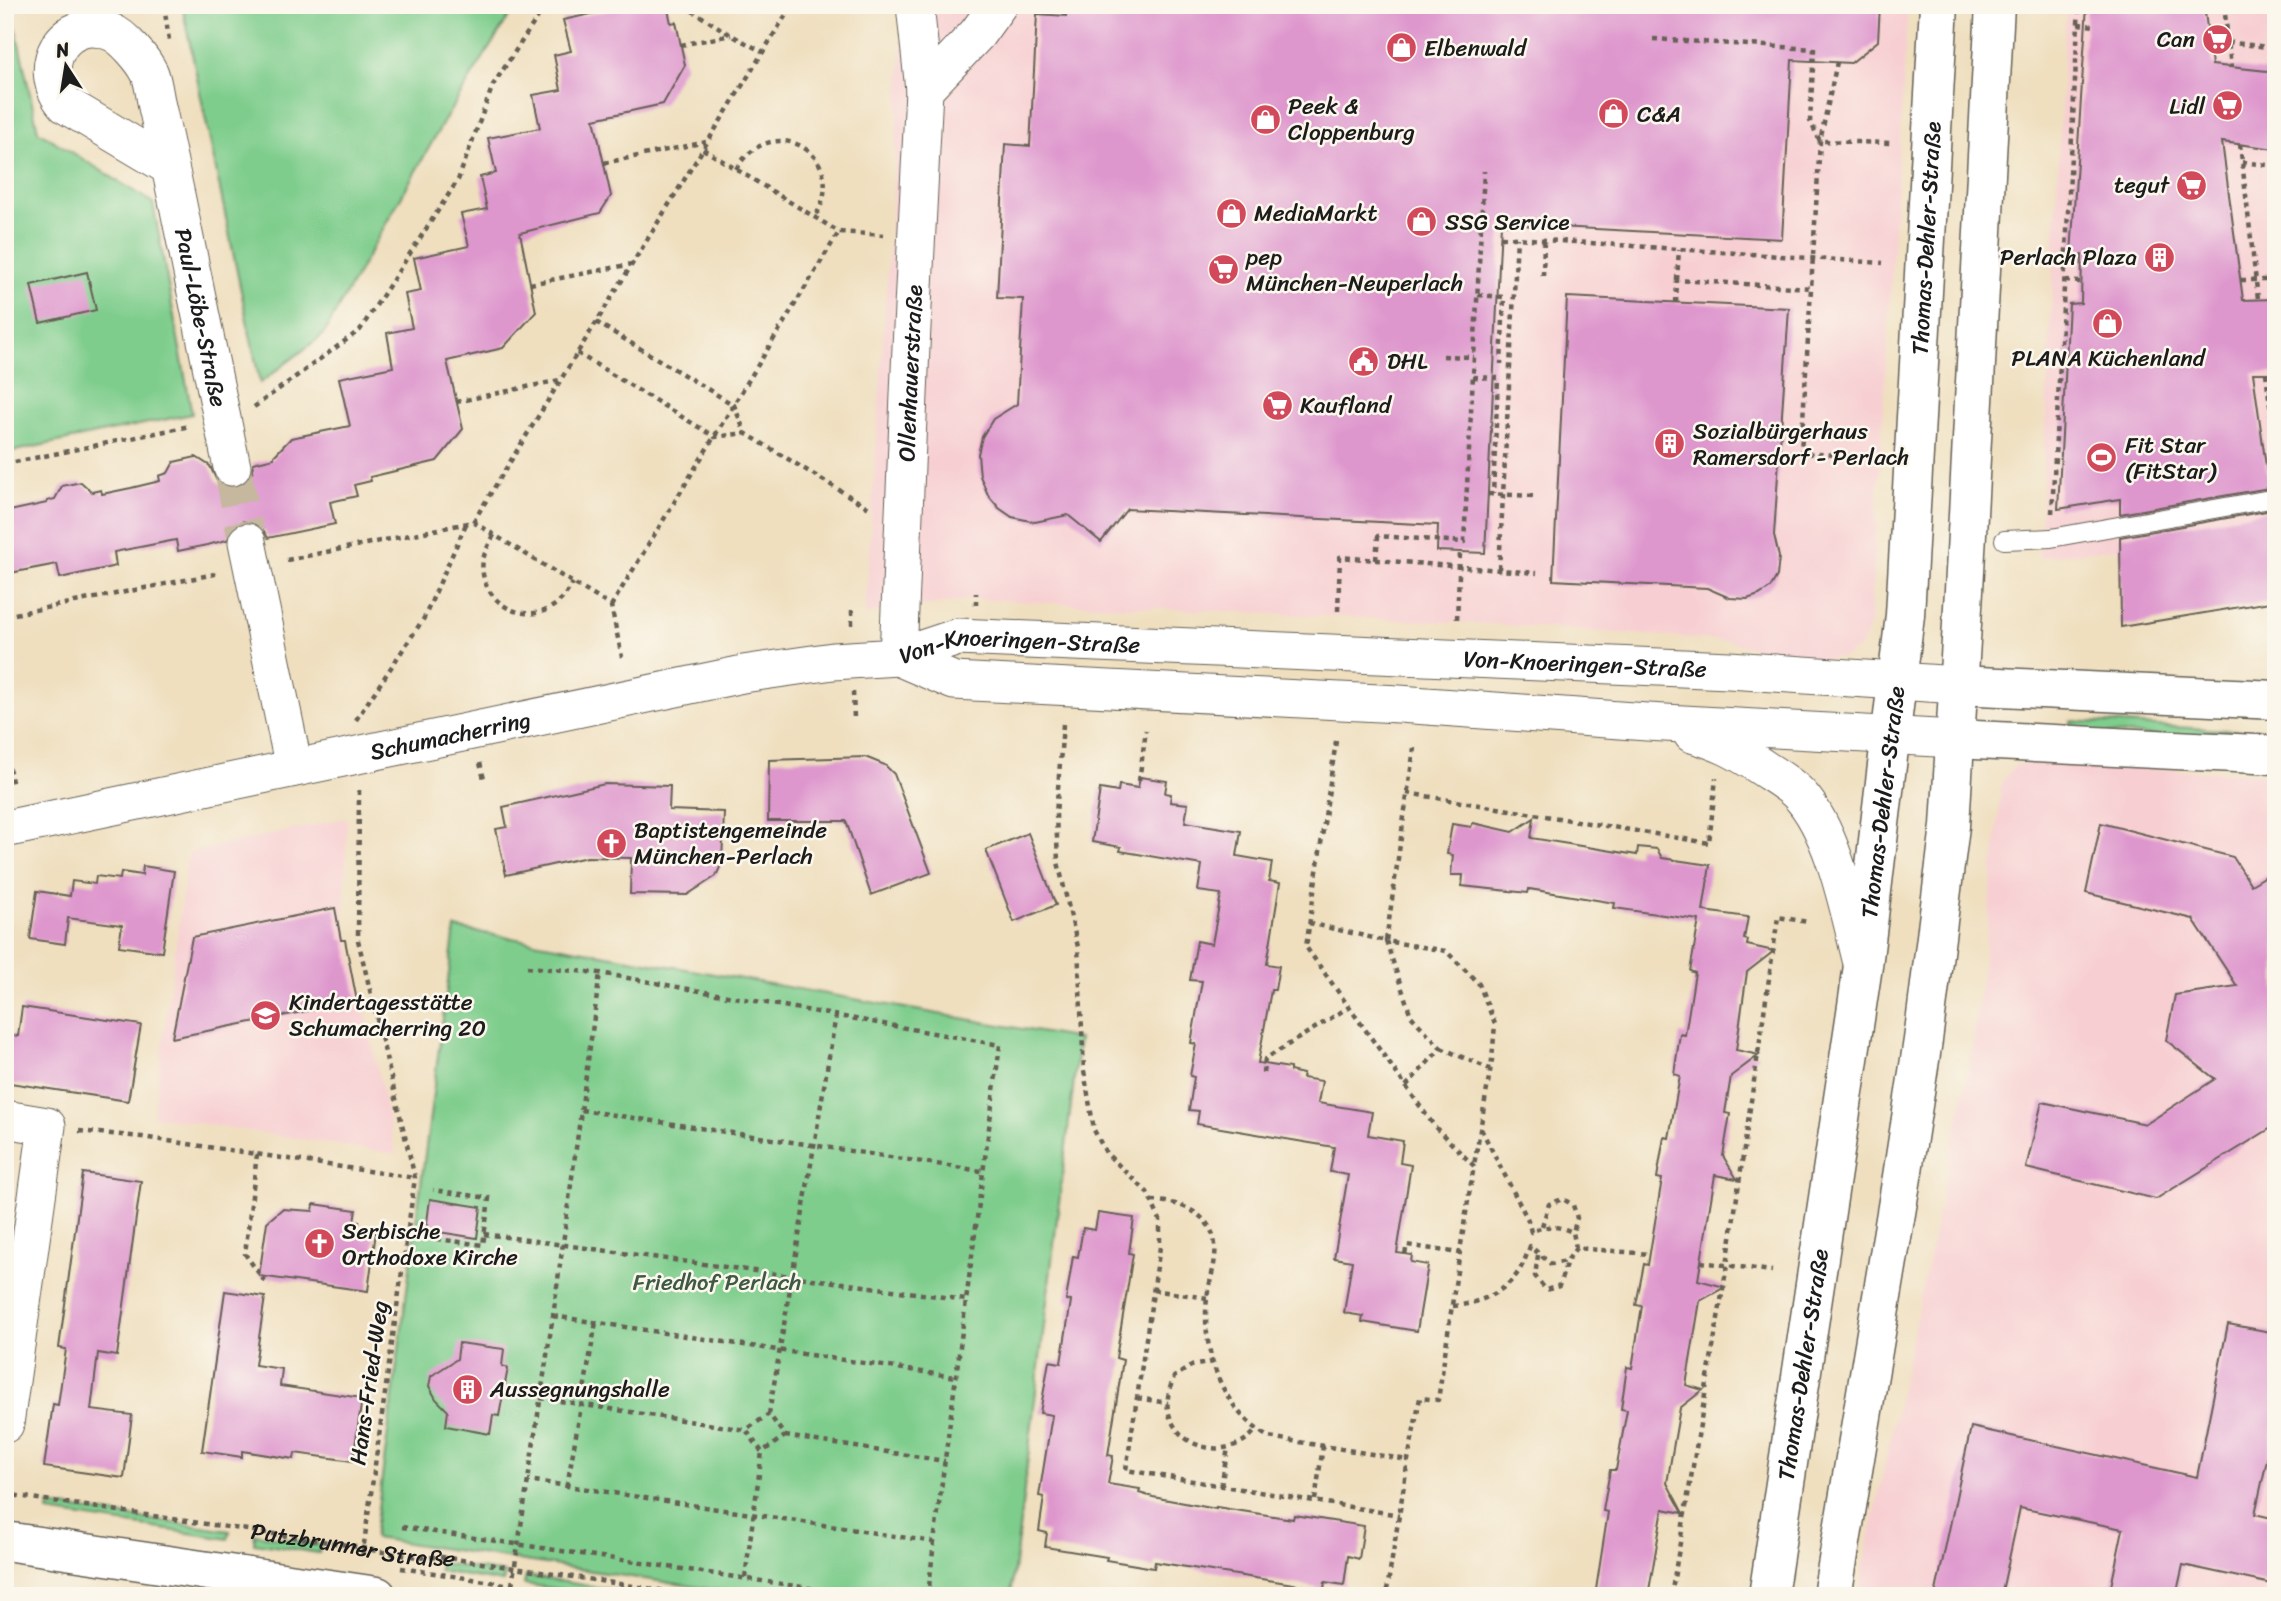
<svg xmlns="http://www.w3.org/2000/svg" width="2281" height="1601" viewBox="0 0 2281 1601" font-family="Sriracha,sans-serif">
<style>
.built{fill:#f7cfd2}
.green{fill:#7fcd8d;stroke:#4e7454;stroke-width:2}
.building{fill:#de97cd}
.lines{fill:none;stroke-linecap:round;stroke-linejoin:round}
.minor-tunnel{stroke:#c5b89e;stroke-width:37;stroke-dasharray:37 18;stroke-linecap:butt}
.service-casing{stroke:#666055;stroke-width:20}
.minor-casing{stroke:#666055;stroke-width:39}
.tertiary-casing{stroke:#666055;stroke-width:41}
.secondary-casing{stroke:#666055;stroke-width:41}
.path{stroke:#666055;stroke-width:4.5;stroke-dasharray:5 5;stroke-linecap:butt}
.service{stroke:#fff;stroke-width:18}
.minor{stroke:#fff;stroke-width:37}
.tertiary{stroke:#fff;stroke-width:38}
.secondary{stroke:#fff;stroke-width:38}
.labels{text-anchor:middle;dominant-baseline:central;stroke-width:5;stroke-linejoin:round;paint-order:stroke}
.poi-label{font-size:23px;fill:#1c1c1c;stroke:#fbf7ec;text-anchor:start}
.street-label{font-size:23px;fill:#1c1c1c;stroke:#fbf7ec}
.park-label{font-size:23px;fill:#3f5a44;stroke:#fbf7ec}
</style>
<rect width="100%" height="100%" fill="#fbf7ec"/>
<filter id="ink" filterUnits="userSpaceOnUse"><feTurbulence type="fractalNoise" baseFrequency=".0143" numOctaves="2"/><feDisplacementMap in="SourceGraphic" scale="14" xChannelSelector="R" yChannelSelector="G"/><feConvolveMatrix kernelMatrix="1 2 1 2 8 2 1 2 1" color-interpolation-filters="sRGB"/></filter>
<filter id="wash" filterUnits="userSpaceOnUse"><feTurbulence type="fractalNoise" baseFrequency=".00686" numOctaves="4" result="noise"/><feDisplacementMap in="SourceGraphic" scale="28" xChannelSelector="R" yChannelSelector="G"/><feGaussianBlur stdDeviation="1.57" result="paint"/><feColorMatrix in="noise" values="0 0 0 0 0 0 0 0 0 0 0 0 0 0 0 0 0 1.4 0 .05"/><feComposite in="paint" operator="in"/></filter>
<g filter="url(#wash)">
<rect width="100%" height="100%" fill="#efdfbf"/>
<g class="built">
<polygon points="905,5 1908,5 1870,625 1861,647 1844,657 1824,659 1786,658 1730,641 1506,625 973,599 865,614"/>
<polygon points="2066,5 2276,5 2276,520 2120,548 2039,557"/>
<polygon points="2033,762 2276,775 2276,1596 1859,1596 1865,1558 1971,1059 1986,939 2001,788 2003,780 2010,771 2018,764"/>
<polygon points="347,818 344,914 396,1154 153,1116 188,853"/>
</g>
<g class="green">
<polygon points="182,5 516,5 444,121 323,335 260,383"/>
<polygon points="12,11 38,131 153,203 192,414 5,453 5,12"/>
<polygon points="2070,721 2276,733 2276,743 2070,731"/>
<polygon points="455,928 1079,1039 1011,1596 757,1596 374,1538"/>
<polygon points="49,1505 230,1531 228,1539 48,1512"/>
<polygon points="255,1534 320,1545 319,1553 254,1543"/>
<polygon points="440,1563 505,1573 503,1582 439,1571"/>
<polygon points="526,1576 653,1596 603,1596 524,1584"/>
</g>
<g id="blocks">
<g class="building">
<polygon points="633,5 667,5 671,23 676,22 685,65 663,104 594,119 611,196 600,213 520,233 536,312 503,348 447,361 463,429 437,461 370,477 371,481 354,485 357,496 330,502 335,524 268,538 262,528 253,522 243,521 233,527 227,540 207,545 178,551 176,540 114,552 116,566 60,578 57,564 5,574 5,512 47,503 47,501 55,499 62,486 81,482 92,492 101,490 102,494 131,488 160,481 159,476 168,473 174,462 196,457 210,466 217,481 225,487 236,488 246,482 252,473 253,463 274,458 274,456 291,438 350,426 339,378 393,367 387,333 412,328 405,294 421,291 414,258 469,246 461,214 487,209 480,177 496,173 488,138 540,128 533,95 561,90 554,55 571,51 563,20"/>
<polygon points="1066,5 1880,5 1878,41 1851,63 1792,60 1782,239 1501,224 1485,553 1437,551 1438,525 1127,509 1101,542 1068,515 1035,522 1012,517 999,508 988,495 980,476 978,454 982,437 993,419 1017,404 1023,299 997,298 1005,144 1030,146 1037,14 1066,16"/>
<polygon points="2087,5 2204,5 2212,65 2276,72 2276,149 2222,142 2243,300 2276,299 2276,373 2253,373 2269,488 2120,514 2120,499 2058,509 2069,304 2081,303 2082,255 2071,255"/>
<polygon points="87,272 96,310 40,323 31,285"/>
<polygon points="1567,297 1789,308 1774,535 1779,557 1777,576 1770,588 1759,595 1747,599 1730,598 1707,588 1553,580"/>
<polygon points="2272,510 2273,520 2276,519 2276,601 2121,627 2120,537"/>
<polygon points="865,757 885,765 894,774 931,873 871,895 846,821 768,821 769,760"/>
<polygon points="1140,777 1167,781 1165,793 1171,794 1170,802 1188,804 1185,822 1241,831 1237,856 1272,862 1269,881 1280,883 1267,964 1279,966 1275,990 1271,990 1258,1063 1290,1068 1290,1071 1303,1074 1302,1078 1322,1081 1318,1103 1372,1112 1368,1135 1403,1141 1400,1163 1411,1165 1397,1253 1412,1255 1411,1262 1428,1265 1417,1331 1362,1322 1363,1316 1344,1313 1352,1261 1334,1258 1348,1175 1330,1172 1334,1147 1197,1124 1199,1111 1189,1110 1194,1077 1190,1076 1196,1044 1191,1043 1202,981 1190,980 1197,941 1212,944 1221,894 1198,891 1202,865 1120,851 1121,847 1092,842 1100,789 1118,792 1119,785 1138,788"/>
<polygon points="605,784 670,786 669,810 724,812 722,863 716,876 687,895 630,894 631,858 587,857 506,875 496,829 507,827 503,807"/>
<polygon points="1534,818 1531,838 1637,855 1638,847 1657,849 1662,858 1710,865 1703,911 1748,917 1744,939 1748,940 1747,945 1774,951 1747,972 1736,1050 1759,1055 1731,1076 1725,1113 1730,1114 1723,1156 1737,1179 1715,1175 1698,1280 1725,1287 1700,1301 1686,1385 1703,1390 1680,1408 1667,1483 1683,1513 1663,1509 1648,1596 1595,1596 1608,1512 1603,1511 1610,1470 1616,1470 1627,1410 1621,1409 1627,1367 1632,1368 1642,1306 1636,1305 1644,1264 1648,1265 1662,1179 1657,1178 1664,1137 1669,1138 1680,1076 1674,1074 1680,1034 1685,1035 1695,973 1690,971 1699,920 1614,908 1615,903 1529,889 1528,893 1462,886 1463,875 1451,875 1453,855 1447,854 1452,824 1471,827 1473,823 1513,832"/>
<polygon points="2101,823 2233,857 2251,885 2276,870 2276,1125 2156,1199 2026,1168 2042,1102 2146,1124 2215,1079 2166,1040 2175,995 2237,986 2193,919 2086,893"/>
<polygon points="1028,833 1056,905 1014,922 986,850"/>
<polygon points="143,866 174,871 162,952 119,946 122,925 68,918 65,944 30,939 37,891 70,896 72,881 95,884 96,876 120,879 121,872 142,875"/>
<polygon points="335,908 341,940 345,940 357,1001 172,1038 192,937"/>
<polygon points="22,1007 141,1025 128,1101 10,1083 11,1078 5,1077 5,1034 18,1036"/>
<polygon points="83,1173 141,1181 117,1356 98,1353 91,1410 132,1415 124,1478 44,1467 53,1404 58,1405 66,1349 59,1348"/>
<polygon points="430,1199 481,1207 477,1238 426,1230"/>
<polygon points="314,1204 356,1210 354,1222 359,1222 358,1230 376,1232 368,1291 259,1276 267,1222 282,1209 313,1211"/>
<polygon points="1098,1213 1134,1218 1129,1253 1133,1254 1116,1358 1123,1360 1108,1455 1113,1456 1108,1484 1140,1489 1139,1493 1153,1497 1216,1509 1216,1507 1293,1519 1294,1515 1364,1526 1359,1559 1348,1556 1344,1585 1325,1582 1324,1589 1155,1562 1154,1568 1106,1560 1107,1557 1045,1547 1047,1533 1039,1531 1044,1497 1039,1496 1052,1415 1040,1413 1049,1361 1061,1363 1071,1301 1066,1300 1073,1256 1078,1257 1083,1228 1095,1230"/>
<polygon points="225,1291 265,1297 255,1365 282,1369 280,1386 362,1398 353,1461 295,1453 294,1459 242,1451 242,1457 202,1451"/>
<polygon points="2228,1324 2276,1333 2276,1419 2255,1514 2276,1519 2276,1585 2183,1565 2176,1596 2109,1596 2123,1529 2020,1508 2001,1596 1935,1596 1971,1427 2197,1477"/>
<polygon points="459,1343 504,1349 502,1366 508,1368 499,1416 493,1415 490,1434 446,1426 448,1411 436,1399 429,1386 431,1376 457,1359"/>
</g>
</g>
</g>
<g filter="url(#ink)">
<use href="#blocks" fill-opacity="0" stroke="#666055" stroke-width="2"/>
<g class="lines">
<polyline class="minor-tunnel" points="232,467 247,542"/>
<defs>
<polyline id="service" points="2004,540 2051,538 2276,498"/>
<g id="minor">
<polyline points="924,90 977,34 998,5"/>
<path id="s2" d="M170,167L66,105C33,68 64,13 111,32C124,37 144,61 150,74C154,85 155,100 158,111C164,139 170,167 176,195C194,285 213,376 232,467"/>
<polyline points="247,542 294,768"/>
<polyline points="898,657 954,681 1399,704 1647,722 1955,739"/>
<path id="s3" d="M898,657L911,347L924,90L915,5"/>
<path d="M1692,734C1720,742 1736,750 1760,766C1773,775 1787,782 1799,794C1835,833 1849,913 1862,963"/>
<path id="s4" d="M5,829L743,674L833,661L898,657L958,637L1729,670L1958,685"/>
<polyline points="5,1119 47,1126 5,1424"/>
</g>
<g id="tertiary">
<polyline points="1958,685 2276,700"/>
<polyline points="1955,739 2276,755"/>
</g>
<g id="secondary">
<polyline points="5,1541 377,1596"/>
<path id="s5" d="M1768,1596L1863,966L1905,615L1939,5"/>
<polyline points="1832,1596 1902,1177 1923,1040 1950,826 1964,590 1995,5"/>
</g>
</defs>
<use href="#service" class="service-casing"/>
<use href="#minor" class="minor-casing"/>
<use href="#tertiary" class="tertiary-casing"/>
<use href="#secondary" class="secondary-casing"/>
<g class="path">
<polyline points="164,5 169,40"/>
<polyline points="683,5 731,35 763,52"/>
<polyline points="2224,5 2231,67"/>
<polyline points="2078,24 2095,26"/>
<polyline points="1653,39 1814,49 1810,121 1820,141 1890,143"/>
<polyline points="2208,40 2276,48"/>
<polyline points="681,45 731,35"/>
<polyline points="1837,62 1820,141 1801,453 1871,457"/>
<polyline points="2240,144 2258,299"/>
<polyline points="703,149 839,232 884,235"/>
<polyline points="2242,162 2276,166"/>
<polyline points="604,163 706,142"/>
<path d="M736,169C774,108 852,157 815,217"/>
<polyline points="1501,237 1883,263"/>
<polyline points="1543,276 1544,240"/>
<polyline points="1677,280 1679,249"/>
<polyline points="2241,280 2276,280"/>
<polyline points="2065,281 2081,282"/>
<polyline points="530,284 632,264"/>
<polyline points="1478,295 1504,297 1501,364"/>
<polyline points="1676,303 1677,280 1811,288"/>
<polyline points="596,322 734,405 745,433 869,508"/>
<polyline points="577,353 715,437 745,433"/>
<polyline points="1443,356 1474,357"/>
<polyline points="2266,373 2276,454"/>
<polyline points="1473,377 1498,378 1493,494"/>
<polyline points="2268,391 2276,391"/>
<polyline points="456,402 560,380"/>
<polyline points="254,407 360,330 458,180 493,85 539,15 559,5"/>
<polyline points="1779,452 1801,453"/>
<polyline points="5,464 190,426"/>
<polyline points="1488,494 1535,496"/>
<polyline points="2052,513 2079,5"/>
<polyline points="473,522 611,606 622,657"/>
<path d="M494,535C490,543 485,550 483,560C477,597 519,627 552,607C562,601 567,592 573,583"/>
<polyline points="287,560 473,522 792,5"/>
<polyline points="1376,560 1378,536 1464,542 1484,171"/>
<polyline points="1499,569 1517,238"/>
<polyline points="976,605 976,593"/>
<polyline points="611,606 839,232"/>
<polyline points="852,610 852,627"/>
<polyline points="1338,611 1340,557 1537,573"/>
<polyline points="5,616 220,573"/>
<polyline points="1457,619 1460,553"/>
<polyline points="853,692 854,719"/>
<polyline points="356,720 424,618 466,524"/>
<polyline points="1063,724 1056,814 1058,862 1078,947 1084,1071 1094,1130 1106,1153 1147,1192 1160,1220 1160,1247 1126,1470 1399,1515"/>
<path d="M1336,741L1306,947L1435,1127L1474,1166C1460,1244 1450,1322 1438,1400L1420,1398L1408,1460L1386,1596"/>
<polyline points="5,748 13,787"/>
<polyline points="480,763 484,779"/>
<polyline points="1139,781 1146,730"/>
<polyline points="359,790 358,940 415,1178 362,1558"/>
<polyline points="1407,793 1709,843 1716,778"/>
<polyline points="1309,923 1386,941 1414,748"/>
<polyline points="527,967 600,973 1000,1045 934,1542 528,1480"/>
<polyline points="1441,1048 1490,1069"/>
<polyline points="1263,1073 1265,1059 1349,1007"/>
<polyline points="1406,1086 1441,1048 1411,1016 1386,941 1446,951 1479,984 1495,1024 1492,1060 1474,1165"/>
<polyline points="581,1110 982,1171"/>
<path d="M1481,1129L1528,1220L1531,1232C1547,1224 1557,1226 1573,1232L1576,1248L1650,1254"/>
<polyline points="79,1131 142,1137 415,1178"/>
<polyline points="257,1154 245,1254 268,1286"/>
<path d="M1152,1201C1179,1201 1212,1213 1215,1245C1217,1263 1209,1281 1207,1298C1201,1350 1222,1411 1269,1437L1408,1460"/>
<polyline points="1542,1226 1549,1204 1563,1199 1573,1205 1577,1218 1573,1232"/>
<polyline points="484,1234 966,1300"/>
<polyline points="407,1235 483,1245 489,1198 433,1190"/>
<polyline points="1405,1254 1407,1245 1458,1253"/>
<polyline points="1538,1255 1535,1276 1546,1290 1559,1286 1567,1261"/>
<polyline points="1701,1262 1772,1271"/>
<polyline points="1153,1290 1207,1298"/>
<path d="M1453,1306C1477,1304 1505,1293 1519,1271C1524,1263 1527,1254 1530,1246L1551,1264L1567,1261L1576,1248"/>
<polyline points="553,1316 956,1377"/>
<path d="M1213,1362L1191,1366L1174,1377C1170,1387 1166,1399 1168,1410C1177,1452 1231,1461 1256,1430"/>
<polyline points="540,1398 746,1430 762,1452 785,1436 769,1414 746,1430"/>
<polyline points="1137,1398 1168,1403"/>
<polyline points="769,1414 836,1015"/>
<polyline points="785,1436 945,1461"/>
<polyline points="567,1486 596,1322"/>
<polyline points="1221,1486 1228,1448"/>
<path id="s1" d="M5,1494L341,1544C375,1550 407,1559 442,1557L699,1596"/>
<polyline points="1315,1500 1323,1446"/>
<polyline points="402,1527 862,1596"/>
<polyline points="401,1568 583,1596"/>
<polyline points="745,1578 762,1452"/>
<polyline points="512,1585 553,1316 600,973"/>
<polyline points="928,1596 934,1542"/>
<polyline points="1671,1596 1727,1265 1778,917 1808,922"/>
</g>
<use href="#service" class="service"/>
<use href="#minor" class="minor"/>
<use href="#tertiary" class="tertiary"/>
<use href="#secondary" class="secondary"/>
</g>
</g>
<defs>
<symbol id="supermarket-disc" viewBox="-11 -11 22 22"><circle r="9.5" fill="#d1495b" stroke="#fbf7ec"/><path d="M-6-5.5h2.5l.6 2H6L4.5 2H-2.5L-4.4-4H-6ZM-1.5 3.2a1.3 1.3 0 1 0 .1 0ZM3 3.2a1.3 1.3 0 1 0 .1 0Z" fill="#fff"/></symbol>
<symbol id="shop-disc" viewBox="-11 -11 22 22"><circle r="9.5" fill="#d1495b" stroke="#fbf7ec"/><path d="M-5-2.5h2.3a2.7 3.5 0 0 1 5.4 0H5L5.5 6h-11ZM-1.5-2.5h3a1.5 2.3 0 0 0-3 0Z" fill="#fff"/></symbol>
<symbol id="building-disc" viewBox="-11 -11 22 22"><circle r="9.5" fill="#d1495b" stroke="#fbf7ec"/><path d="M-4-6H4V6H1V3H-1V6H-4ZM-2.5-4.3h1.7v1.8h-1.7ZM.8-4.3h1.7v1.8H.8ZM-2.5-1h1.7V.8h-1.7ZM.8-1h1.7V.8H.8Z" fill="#fff"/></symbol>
<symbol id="civic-disc" viewBox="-11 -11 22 22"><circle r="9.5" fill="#d1495b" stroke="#fbf7ec"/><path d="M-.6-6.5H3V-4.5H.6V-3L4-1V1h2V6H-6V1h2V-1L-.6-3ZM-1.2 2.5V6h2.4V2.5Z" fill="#fff"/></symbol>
<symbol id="stadium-disc" viewBox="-11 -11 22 22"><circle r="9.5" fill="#d1495b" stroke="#fbf7ec"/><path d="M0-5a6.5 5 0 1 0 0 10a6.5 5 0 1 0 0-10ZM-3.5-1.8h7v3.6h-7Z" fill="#fff"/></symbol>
<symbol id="church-disc" viewBox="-11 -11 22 22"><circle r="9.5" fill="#d1495b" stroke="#fbf7ec"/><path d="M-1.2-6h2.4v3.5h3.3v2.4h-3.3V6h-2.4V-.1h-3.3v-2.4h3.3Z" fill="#fff"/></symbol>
<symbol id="school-disc" viewBox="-11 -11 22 22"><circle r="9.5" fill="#d1495b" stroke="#fbf7ec"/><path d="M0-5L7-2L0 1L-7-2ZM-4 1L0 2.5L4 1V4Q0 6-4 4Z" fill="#fff"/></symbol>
</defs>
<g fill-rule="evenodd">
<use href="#supermarket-disc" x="2200" y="22" width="35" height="35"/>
<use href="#shop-disc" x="1384" y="30" width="35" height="35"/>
<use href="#supermarket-disc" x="2210" y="88" width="35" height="35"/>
<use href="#shop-disc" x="1596" y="96" width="35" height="35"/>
<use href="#shop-disc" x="1248" y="102" width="35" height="35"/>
<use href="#supermarket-disc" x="2174" y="168" width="35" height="35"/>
<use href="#shop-disc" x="1214" y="196" width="35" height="35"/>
<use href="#shop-disc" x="1404" y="204" width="35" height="35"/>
<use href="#building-disc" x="2142" y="240" width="35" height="35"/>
<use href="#supermarket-disc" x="1206" y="252" width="35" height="35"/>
<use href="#shop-disc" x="2090" y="306" width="35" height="35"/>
<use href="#civic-disc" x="1346" y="344" width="35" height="35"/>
<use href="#supermarket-disc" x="1260" y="388" width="35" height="35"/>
<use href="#building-disc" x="1652" y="426" width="35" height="35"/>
<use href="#stadium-disc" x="2084" y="440" width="35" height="35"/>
<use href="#church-disc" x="594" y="826" width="35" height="35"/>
<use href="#school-disc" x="248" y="998" width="35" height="35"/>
<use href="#church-disc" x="302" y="1226" width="35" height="35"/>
<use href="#building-disc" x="450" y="1372" width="35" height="35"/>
</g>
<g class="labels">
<g class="poi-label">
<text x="2195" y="39" text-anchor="end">Can</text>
<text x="1424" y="48">Elbenwald</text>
<text x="1288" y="106">Peek &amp;<tspan x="1288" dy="26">Cloppenburg</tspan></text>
<text x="2205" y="106" text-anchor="end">Lidl</text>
<text x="1637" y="114">C&amp;A</text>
<text x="2169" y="185" text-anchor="end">tegut</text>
<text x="1254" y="213">MediaMarkt</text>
<text x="1445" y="222">SSG Service</text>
<text x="1246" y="257">pep<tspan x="1246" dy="26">München-Neuperlach</tspan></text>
<text x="2137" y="257" text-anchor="end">Perlach Plaza</text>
<text x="2108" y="358" text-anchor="middle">PLANA Küchenland</text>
<text x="1387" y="361">DHL</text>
<text x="1300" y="405">Kaufland</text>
<text x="1693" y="431">Sozialbürgerhaus<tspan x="1693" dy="26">Ramersdorf - Perlach</tspan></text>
<text x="2125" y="445">Fit Star<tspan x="2125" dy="26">(FitStar)</tspan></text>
<text x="634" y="830">Baptistengemeinde<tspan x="634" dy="26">München-Perlach</tspan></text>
<text x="289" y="1002">Kindertagesstätte<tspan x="289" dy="26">Schumacherring 20</tspan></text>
<text x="342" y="1231">Serbische<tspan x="342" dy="26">Orthodoxe Kirche</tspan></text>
<text x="490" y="1389">Aussegnungshalle</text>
</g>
<g class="street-label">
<text stroke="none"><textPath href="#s5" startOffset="1368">Thomas-Dehler-Straße</textPath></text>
<text stroke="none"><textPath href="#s2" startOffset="550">Paul-Löbe-Straße</textPath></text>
<text stroke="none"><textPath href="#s3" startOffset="284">Ollenhauerstraße</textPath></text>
<text stroke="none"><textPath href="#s4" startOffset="1034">Von-Knoeringen-Straße</textPath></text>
<text stroke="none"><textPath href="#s4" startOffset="1601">Von-Knoeringen-Straße</textPath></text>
<text stroke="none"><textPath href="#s4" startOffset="455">Schumacherring</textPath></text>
<text stroke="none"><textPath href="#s5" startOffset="802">Thomas-Dehler-Straße</textPath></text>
<text stroke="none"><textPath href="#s5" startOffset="234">Thomas-Dehler-Straße</textPath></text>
<text transform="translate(369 1383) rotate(-82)">Hans-Fried-Weg</text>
<text stroke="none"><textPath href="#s1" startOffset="352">Putzbrunner Straße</textPath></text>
</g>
<g class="park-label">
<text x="717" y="1282">Friedhof Perlach</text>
</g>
</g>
<rect width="2281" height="1601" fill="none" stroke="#fbf7ec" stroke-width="28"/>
<g transform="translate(66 66) rotate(348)" stroke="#fbf7ec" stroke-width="5" paint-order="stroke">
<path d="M0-5L12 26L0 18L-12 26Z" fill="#1c1c1c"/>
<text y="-10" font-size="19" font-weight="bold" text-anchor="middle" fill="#1c1c1c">N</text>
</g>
</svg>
